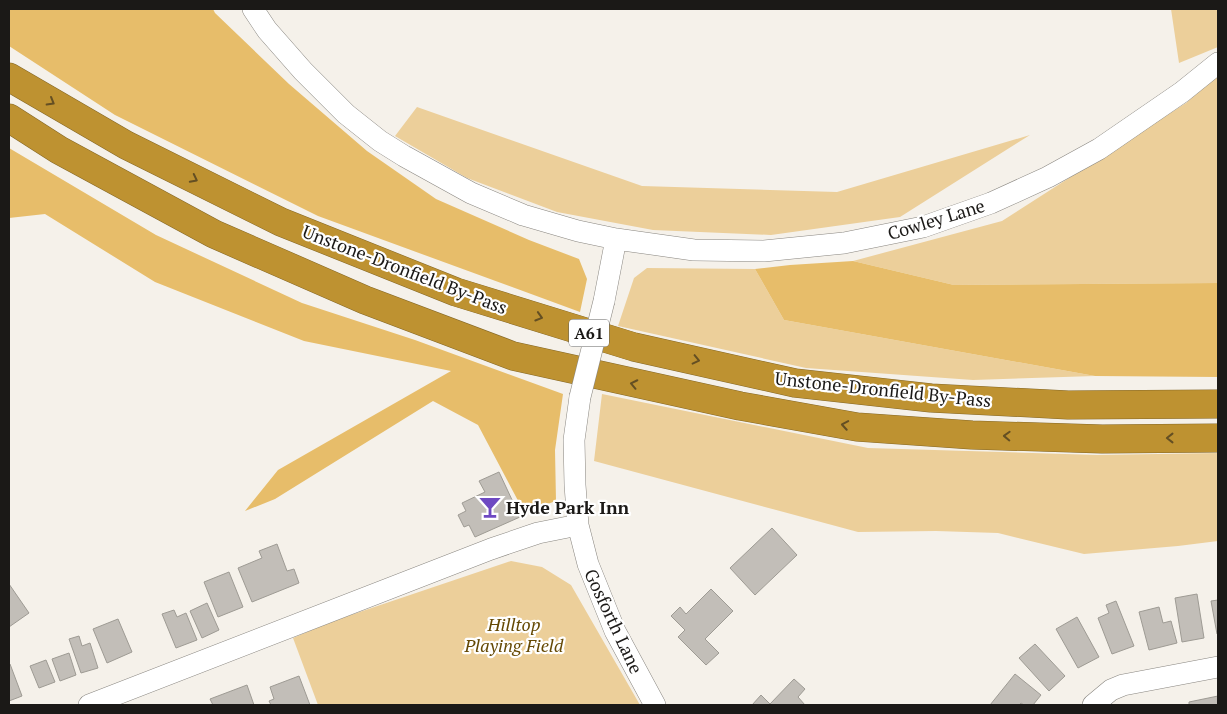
<svg xmlns="http://www.w3.org/2000/svg" width="1227" height="714" font-family="'PT Serif',serif">
<style>
.green{fill:#eccf9a}
.forest{fill:#e7bd6a}
.building{fill:#c2beb8;stroke:#9e9b94}
.lines{fill:none;stroke-linecap:round;stroke-linejoin:round}
.minor-casing{stroke:#898680;stroke-width:22}
.highway-casing{stroke:#856828;stroke-width:29}
.minor{stroke:#fff;stroke-width:21}
.highway{stroke:#be9231;stroke-width:28}
.minor-bridge-casing{stroke:#898680;stroke-width:22;stroke-linecap:butt}
.minor-bridge{stroke:#fff;stroke-width:21}
.oneway{stroke:#644f23}
.labels{text-anchor:middle;dominant-baseline:central;stroke-width:4.5;stroke-linejoin:round;paint-order:stroke}
.shield{fill:#fff;stroke:#5f5e5d;stroke-width:1}
.shield-label{font-size:16px;font-weight:bold;fill:#1b1917}
.street-label{font-size:18px;fill:#1b1917;stroke:#fff}
.poi-label{font-size:18px;font-weight:bold;fill:#1b1917;stroke:#fff;text-anchor:start}
.park-label{font-size:18px;font-style:italic;fill:#654904;stroke:#fff}
</style>
<rect width="100%" height="100%" fill="#f5f1ea"/>
<!-- green -->
<path class="green" d="M1171,9H1218V47L1179,63Z
M1218,75V283L954,285L853,261L1002,221L1186,103Z
M417,107L642,186L837,192L1030,135L900,217L771,235L653,230L557,212L467,178L395,136Z
M647,268L755,269L784,320L1095,376L973,380L806,368L618,326L634,278Z
M602,394L868,448L1097,455L1218,453V541L1178,546L1084,554L998,533L936,531L858,532L594,461Z
M511,561L542,567L571,585L640,705H318L293,638L330,622Z"/>
<!-- forest -->
<path class="forest" d="M9,9H213L215,13L289,84L367,151L436,199L529,240L579,259L587,279L580,312L318,216L115,115L9,46Z
M9,148L156,235L302,303L415,340L563,394L555,450L556,501L524,512L478,425L433,401L275,499L245,511L278,470L451,371L304,341L155,282L45,214L9,218Z
M853,261L954,285L1218,283V377L1095,376L784,320L755,269L790,265Z"/>
<!-- building -->
<path class="building" d="M499,472L520,517L475,537L469,525L464,527L458,515L466,511L462,503L485,492L479,481Z
M772,528L797,555L755,595L730,568Z
M277,544L287,571L294,569L299,583L252,602L238,568L262,558L259,551Z
M229,572L243,607L218,617L204,582Z
M9,584L29,613L9,627Z
M711,589L733,611L705,639L719,653L706,665L678,637L685,630L671,616L680,607L686,614Z
M1197,594L1204,638L1182,642L1175,598Z
M1218,600V633L1217,634L1211,601Z
M1116,601L1134,646L1112,654L1098,618L1109,613L1106,605Z
M207,603L219,630L202,638L190,611Z
M1159,607L1163,623L1171,621L1177,643L1149,650L1139,612Z
M174,610L177,617L186,613L197,640L176,648L162,614Z
M1077,617L1099,657L1078,668L1056,629Z
M118,619L132,652L107,663L93,629Z
M79,636L82,646L90,643L98,668L81,673L69,639Z
M1035,644L1065,676L1049,691L1019,658Z
M69,653L76,675L60,681L52,659Z
M46,660L55,682L39,688L30,666Z
M9,664H10L22,696L9,701Z
M1015,674L1041,695L1033,705H1024L1021,703L1019,705H990Z
M299,676L310,705H271L269,701L274,699L270,687Z
M794,679L805,689L798,697L805,705H752L761,695L770,704Z
M247,685L254,705H213L210,699Z
M1218,696V705H1189V702Z"/>
<g class="lines">
<defs>
<path id="minor" d="M253,9L267,30L303,71L346,114L380,141L404,156L471,193L523,215L578,231L616,239L694,250L764,251L844,243L923,227L991,203L1048,177L1099,149L1182,92L1218,63
M604,301L616,239
M580,397L574,440L575,485L578,525L588,564L615,631L655,705
M89,705L491,549L538,533L578,525
M1093,705L1111,690L1123,685L1218,667"/>
<path id="highway" d="M9,77L126,145L281,222L456,292L634,347L795,383L931,398L1068,405L1218,404
M9,118L59,150L214,234L365,300L513,356L740,406L857,427L972,435L1102,439L1218,438"/>
</defs>
<!-- minor casing -->
<use href="#minor" class="minor-casing"/>
<!-- highway casing -->
<use href="#highway" class="highway-casing"/>
<!-- minor -->
<use href="#minor" class="minor"/>
<!-- highway -->
<use href="#highway" class="highway"/>
<defs>
<path id="minor-bridge" d="M580,397L604,301"/>
</defs>
<!-- minor-bridge casing -->
<use href="#minor-bridge" class="minor-bridge-casing"/>
<!-- minor-bridge -->
<use href="#minor-bridge" class="minor-bridge"/>
</g>
<!-- one-way arrows -->
<defs><path id="oneway-chevron" d="M-2-3.5L2.5 0L-2 3.5" fill="none" stroke-width="1.6" stroke-linecap="round" stroke-linejoin="round" transform="scale(1.25)"/></defs>
<g class="oneway">
<use href="#oneway-chevron" transform="translate(51 102) rotate(30)"/>
<use href="#oneway-chevron" transform="translate(194 179) rotate(27)"/>
<use href="#oneway-chevron" transform="translate(539 317) rotate(17)"/>
<use href="#oneway-chevron" transform="translate(696 360) rotate(13)"/>
<use href="#oneway-chevron" transform="translate(634 384) rotate(-168)"/>
<use href="#oneway-chevron" transform="translate(845 425) rotate(-170)"/>
<use href="#oneway-chevron" transform="translate(1007 436) rotate(-178)"/>
<use href="#oneway-chevron" transform="translate(1170 438) rotate(180)"/>
</g>
<!-- icons -->
<defs>
<symbol id="bar-bare" viewBox="-9 -9 18 18"><path d="M-6-5H6L.8 .8V4.5H3.5V6h-7V4.5H-.8V.8Z" fill="#6e49c2" stroke="#fff" stroke-width="2.5" paint-order="stroke"/></symbol>
</defs>
<g fill-rule="evenodd">
<use href="#bar-bare" x="474" y="491" width="32" height="32"/>
</g>
<g class="labels">
<!-- shield labels -->
<rect class="shield" x="569" y="319.5" width="40" height="27" rx="4"/>
<g class="shield-label">
<text x="589" y="333">A61</text>
</g>
<!-- street labels -->
<g class="street-label">
<text transform="translate(936 219) rotate(-17)">Cowley Lane</text>
<text transform="translate(405 269) rotate(21)">Unstone-Dronfield By-Pass</text>
<text transform="translate(883 389) rotate(6)">Unstone-Dronfield By-Pass</text>
<text transform="translate(614 621) rotate(65)">Gosforth Lane</text>
</g>
<!-- poi labels -->
<g class="poi-label">
<text x="506" y="507">Hyde Park Inn</text>
</g>
<!-- park labels -->
<g class="park-label">
<text x="514" y="624">Hilltop<tspan x="514" dy="21">Playing Field</tspan></text>
</g>
</g>
<!-- border -->
<rect width="1227" height="714" fill="none" stroke="#1b1917" stroke-width="20"/>
</svg>
